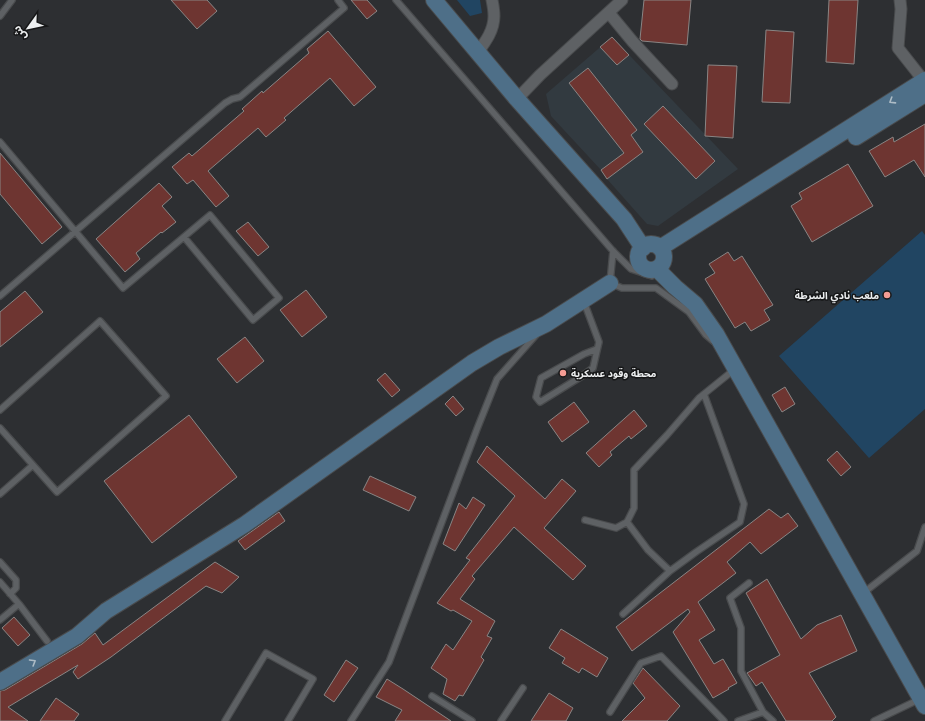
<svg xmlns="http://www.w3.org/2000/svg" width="925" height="721" font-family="Lora,'Noto Sans Arabic',serif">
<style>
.built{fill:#323a40}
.green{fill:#214562}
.building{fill:#6e3531;stroke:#898584}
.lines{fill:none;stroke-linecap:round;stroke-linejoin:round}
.lane-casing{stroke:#494b4d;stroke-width:8}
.street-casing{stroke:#494b4d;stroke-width:13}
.secondary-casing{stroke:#494b4d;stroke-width:18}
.lane{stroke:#5e6164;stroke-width:5.5}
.street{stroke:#5e6164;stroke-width:11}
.secondary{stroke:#4e6f88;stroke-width:16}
.oneway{stroke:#adbcc6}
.poi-dot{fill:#f59c94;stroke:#161718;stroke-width:1.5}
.labels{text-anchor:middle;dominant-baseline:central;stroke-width:3;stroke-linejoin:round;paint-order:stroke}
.poi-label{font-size:10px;font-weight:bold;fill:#edeff0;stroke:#161718;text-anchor:end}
</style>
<rect width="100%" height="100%" fill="#2d2f32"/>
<!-- built -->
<path class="built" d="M612,37L738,169L658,226L647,224L607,179L601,170L551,116L546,94Z"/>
<!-- green -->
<path class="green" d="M457,0H480L482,13L470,16Z
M922,231L925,235V409L869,458L779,356Z"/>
<!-- building -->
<path class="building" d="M171,0H207L217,11L197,29Z
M351,0H367L377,11L367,19Z
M644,0H691L687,45L642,41L640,39Z
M829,0H858L854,64L826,62Z
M766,30L794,32L790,103L762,102Z
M328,31L376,87L354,106L330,78L284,118L286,120L266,137L258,128L208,171L229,196L216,207L193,180L187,184L172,167L189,153L192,156L244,111L242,109L262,91L263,93L309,53L307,49Z
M612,37L629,55L617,65L600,47Z
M708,65L737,66L733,138L705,136Z
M588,68L637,130L631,135L643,152L607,179L601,170L624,153L569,83Z
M663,106L715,161L696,179L644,124Z
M925,124V177L914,160L885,177L869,151L893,137L894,142Z
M0,153L62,227L42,244L0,194Z
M848,164L873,206L812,242L791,206L802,199L799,193Z
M159,183L172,197L162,206L176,222L162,233L161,232L136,253L140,259L125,272L96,239Z
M248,222L269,247L258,256L236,231Z
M728,252L734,261L742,256L773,305L764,310L770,320L751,331L745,322L735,328L705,279L715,273L709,264Z
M306,290L327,317L302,337L280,310Z
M25,291L43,312L0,347V312Z
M245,337L264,361L237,383L217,359Z
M385,373L400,390L392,397L377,380Z
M785,387L795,404L782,412L772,395Z
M453,396L464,409L456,416L445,404Z
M574,402L589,422L562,442L548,422Z
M634,410L647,426L631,439L629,436L610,452L612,455L599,467L586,453Z
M189,415L237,477L152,543L104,481Z
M487,446L545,499L562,479L576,491L544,528L586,566L573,580L514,527L472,576L475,579L460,599L495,621L487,636L492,638L481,657L484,660L463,696L459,695L455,701L443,694L447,679L431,668L446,644L453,650L472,621L453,610L451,611L437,603L470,560L466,558L515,496L477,462Z
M837,451L851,467L841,476L827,460Z
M370,476L416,497L409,511L363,490Z
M473,497L485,505L455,551L443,544L459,503L466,509Z
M769,509L781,518L788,513L798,526L761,554L750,542L727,562L736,573L698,602L715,630L699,640L714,664L723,659L737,683L728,688L729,689L713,698L673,632L690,612L688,609L632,651L616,627Z
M279,512L285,521L245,550L238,541Z
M215,562L239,577L222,593L206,586L111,657L78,679L73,672L78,665L8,707L28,721H0V691L5,690L82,644L95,633L103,645Z
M767,579L801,639L817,625L841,615L857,651L809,673L836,717L832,721H786L762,682L756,686L747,673L780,655L746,593Z
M14,617L30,635L18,646L2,628Z
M561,629L608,658L597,677L582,668L579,673L562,663L565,658L549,648Z
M346,660L358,668L334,702L324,695Z
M643,668L680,706L667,721H622L645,698L633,683Z
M387,679L403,689L451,721H395L402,710L376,697Z
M549,693L573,708L566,721H531Z
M56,698L79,714L74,721H40Z"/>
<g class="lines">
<defs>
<path id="lane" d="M396,0L613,251L631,269L652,276
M0,16L12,0
M0,142L123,288L210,215L279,298L253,320L184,237
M613,251L610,283L622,288H656L689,312L706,335L713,341
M0,296L225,103L232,99L240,97L344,8L338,0
M584,302L599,342L593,368L582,376L540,402L536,397L541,378L584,354L597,349
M704,394L744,504L740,522L696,552L670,571L648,550L627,522L634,508V470L667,435L699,398L735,369
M0,410L100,321L166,396L57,492L0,428
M0,494L33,465
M585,520L616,528L627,522
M0,562L16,580V588L10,594
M0,582L19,604L47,641
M749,583L730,598L741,628V671L763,712L773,721
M862,594L917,551L925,527
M623,614L670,571
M0,620L19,604
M432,696L472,721
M610,712L641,663L661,656L724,721
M225,721L266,653L313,679L288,721
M351,721L389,662L477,429L497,379L536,335
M501,721L523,688
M738,721L763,712
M874,721L920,699"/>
<path id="street" d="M900,0L901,9L898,48L924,81
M609,13L633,42L672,84
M478,52C486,41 494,30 494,16C494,11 493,5 492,0
M517,99L540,75L622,0"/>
<path id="secondary" d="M434,0L517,99L624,219L643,248
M856,137L925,94
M638 257a13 13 0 1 1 26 0a13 13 0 1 1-26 0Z
M660,248L925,80
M657,269L675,287L695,304L716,334L925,706
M0,682L77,636L106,611L244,525L472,363L499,347L546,324L610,283"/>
</defs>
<!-- lane casing -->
<use href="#lane" class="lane-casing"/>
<!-- street casing -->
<use href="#street" class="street-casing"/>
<!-- secondary casing -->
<use href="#secondary" class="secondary-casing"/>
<!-- lane -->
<use href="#lane" class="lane"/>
<!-- street -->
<use href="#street" class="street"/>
<!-- secondary -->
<use href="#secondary" class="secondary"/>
</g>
<!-- one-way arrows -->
<defs><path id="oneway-chevron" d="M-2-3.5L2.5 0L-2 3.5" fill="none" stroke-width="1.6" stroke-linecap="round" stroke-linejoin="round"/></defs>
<g class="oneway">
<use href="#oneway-chevron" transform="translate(892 101) rotate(148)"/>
<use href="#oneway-chevron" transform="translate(33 662) rotate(-31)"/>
</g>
<!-- markers -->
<g class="poi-dot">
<circle cx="887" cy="295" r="4"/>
<circle cx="563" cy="373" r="4"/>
</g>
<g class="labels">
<!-- poi labels -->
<g class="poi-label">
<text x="879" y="295">ملعب نادي الشرطة</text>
<text x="571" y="373" text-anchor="start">محطة وقود عسكرية</text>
</g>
</g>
<!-- north arrow -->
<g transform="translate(28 28) rotate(237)" stroke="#161718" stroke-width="3" paint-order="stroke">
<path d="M0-3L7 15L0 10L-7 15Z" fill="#edeff0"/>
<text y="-6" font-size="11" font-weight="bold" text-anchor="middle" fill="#edeff0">ش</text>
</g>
</svg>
